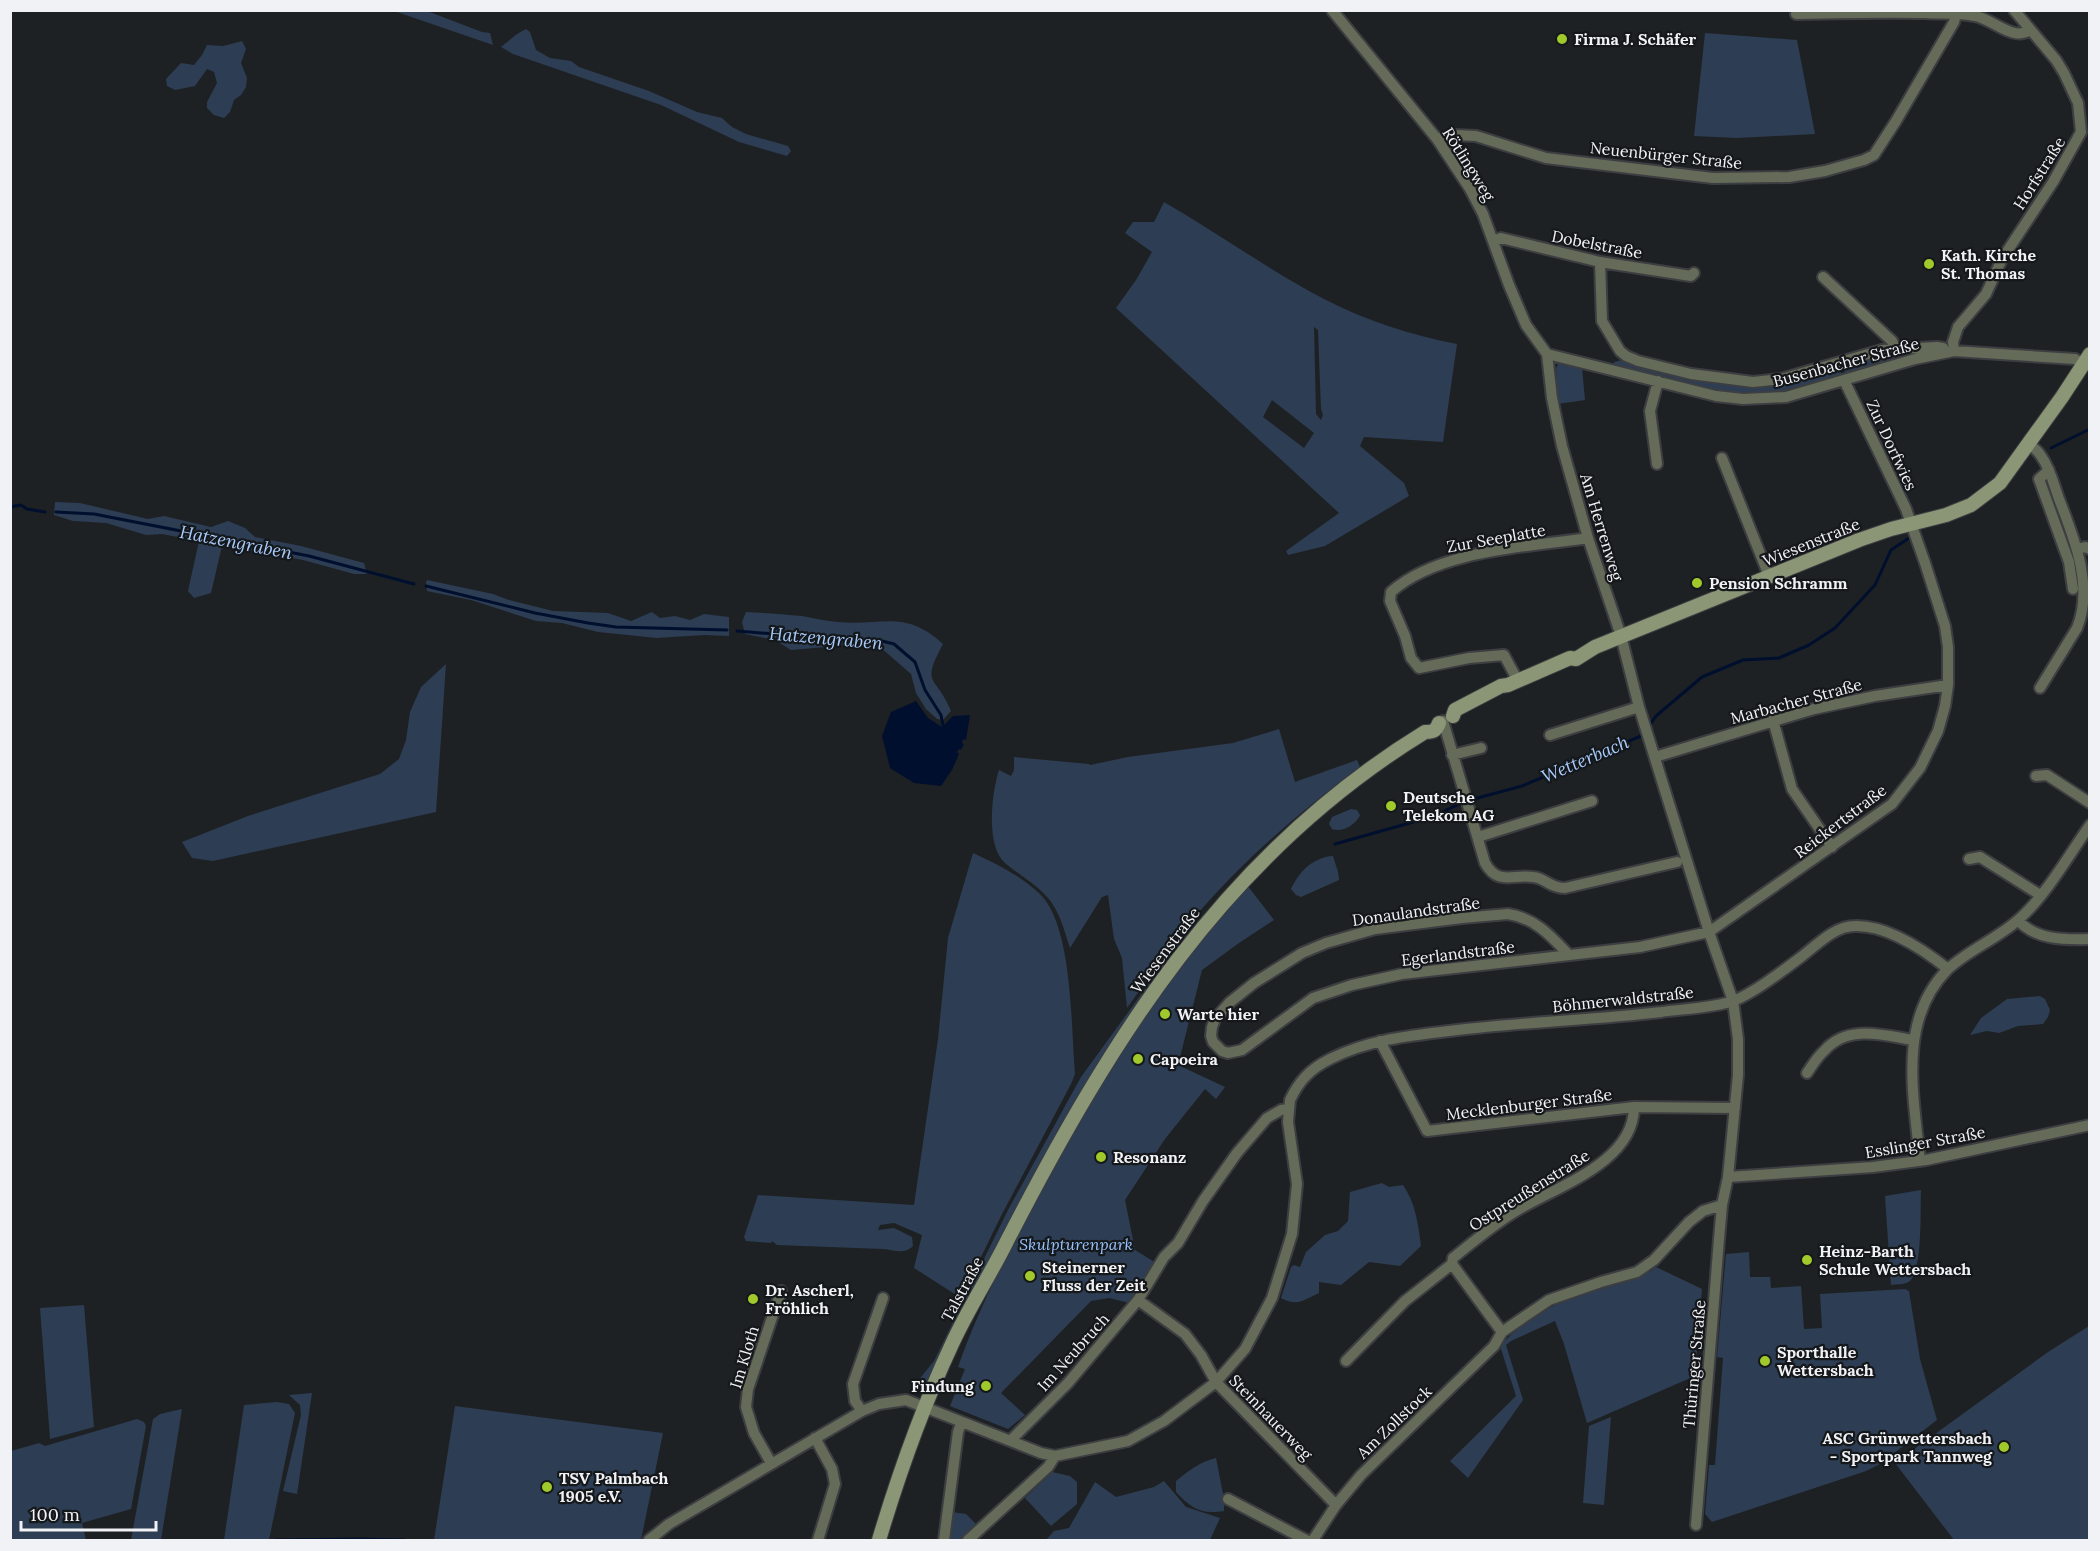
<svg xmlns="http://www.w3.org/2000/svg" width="2100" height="1551" font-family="Lora,serif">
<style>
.green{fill:#2d3d53;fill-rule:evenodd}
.water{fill:#000f2d}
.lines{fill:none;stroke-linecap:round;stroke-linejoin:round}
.stream{stroke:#000f2d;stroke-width:3}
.minor-casing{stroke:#3c3e41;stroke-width:14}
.secondary-casing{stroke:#3c3e41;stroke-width:16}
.minor{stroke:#646b58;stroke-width:10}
.secondary{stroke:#8b9677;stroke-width:14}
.poi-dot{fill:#a0c92b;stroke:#15181b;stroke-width:2}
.labels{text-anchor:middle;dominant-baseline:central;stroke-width:4.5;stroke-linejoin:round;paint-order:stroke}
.poi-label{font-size:16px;font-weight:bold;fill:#f1f2f5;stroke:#15181b;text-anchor:start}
.street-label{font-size:16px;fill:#f1f2f5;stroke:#15181b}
.park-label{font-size:16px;font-style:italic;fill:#96c1fd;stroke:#15181b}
.water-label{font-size:18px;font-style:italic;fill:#a8cbfc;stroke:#15181b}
</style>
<rect width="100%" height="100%" fill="#1e2124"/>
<!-- green -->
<path class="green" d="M394,11H427L482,32L490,33L493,45Z
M526,29L530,32L536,50L550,58L571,61L579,67L649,91L697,112L722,118L732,127L746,134L788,146L791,151L787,156L739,142L661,105L513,54L501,47L517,34Z
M1705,33L1797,40L1815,134L1738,138L1694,136Z
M242,41L246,49L241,63L247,78L246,87L241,95L234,100L230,112L224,118L214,115L207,108V102L217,83L214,72L207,69L195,86L175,90L167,86L166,79L181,63L194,65L202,55L207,45L223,46Z
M1164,202C1218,233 1270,271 1326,300C1367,321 1411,335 1457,344L1443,442L1364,437L1360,446L1404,483L1409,496L1325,546L1288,555L1286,551L1339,513L1116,308L1136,280L1152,252L1125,233L1133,222H1154ZM1314,327L1318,330L1321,409L1323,415L1321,420L1316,414ZM1272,400L1314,433L1304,448L1263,417Z
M1930,351L1889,360L1845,374L1843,365L1883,353Z
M1626,359L1731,383L1839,365L1842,375C1823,380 1804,387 1785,391C1731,401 1665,378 1613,366L1614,362Z
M1562,363L1582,367L1585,400L1558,404L1556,368L1558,364Z
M55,502L80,503L148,519L164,516L211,527L228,521L245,528L255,537L301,546L364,563L367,574H354L303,560L222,546L211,593L194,598L188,591L199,541L162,534L146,535L106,523L73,521L54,515Z
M427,580L493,594L509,600L553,611L608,613L631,621L652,612L660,618L675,616L690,620L704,614L729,617V636L704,635L657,638L598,632L562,623L536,621L471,600L427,591L426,583Z
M746,612C765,613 783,614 802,616C814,618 826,621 838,622C883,626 905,609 943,644C920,687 936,674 951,711L943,720L937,719L926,709L916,693L911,674L880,647L861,644L791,650L775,640L745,634L742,622Z
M446,664L436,812L213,861L192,858L182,842L248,816L380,774L399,759L406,740L410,712L421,687Z
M1279,729L1295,782L1357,760L1360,767C1300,811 1241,862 1193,919C1170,948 1148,978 1127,1008L1122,958L1114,939L1108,895L1102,897L1070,948C1064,930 1060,912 1048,898C1035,883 1019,875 1005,863C985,845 992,792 999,770L1011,776L1014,770V757L1089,764L1090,765L1128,757L1233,743Z
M1351,809L1357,810L1360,815C1356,825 1342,833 1332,829L1329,824L1332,817Z
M973,853C997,864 1021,876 1040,894C1073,926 1071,1029 1075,1074L1071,1084L1001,1216L961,1298L914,1268L922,1235L894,1223L880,1225L878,1230L894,1228L912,1237L913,1246C904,1255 894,1250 883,1249L777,1245L772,1241L771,1243L746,1241L744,1237L758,1195L914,1205L938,1039L948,938Z
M1333,856L1338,872L1339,880L1301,897L1296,895L1291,889C1299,872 1313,857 1333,856Z
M1247,885L1274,920L1239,943L1202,970L1178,1065L1225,1087L1216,1099L1205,1089L1165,1139L1125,1200L1135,1250L1156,1263L1130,1303L1109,1298L1091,1301L1001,1393L1025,1415L1008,1429L950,1406L965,1369L958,1367C979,1307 1009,1250 1038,1194C1078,1118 1121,1045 1171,976C1194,944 1222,915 1247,885Z
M1224,892L1226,895L1174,957L924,1391L916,1394L913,1387L934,1361L1008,1210L1081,1077L1175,948Z
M2040,996L2045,999L2050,1010L2048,1017L2043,1024L2018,1026L1999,1033L1987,1031L1970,1035L1981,1018L2007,999Z
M1382,1183L1389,1187L1403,1185C1416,1204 1418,1224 1421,1246L1400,1266L1369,1262L1341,1285L1319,1282V1293C1303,1300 1298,1307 1281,1298L1291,1267L1294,1265L1300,1267L1306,1252L1325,1235L1338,1231L1348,1221L1350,1192Z
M1921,1190C1920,1211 1923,1267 1910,1281C1905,1285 1897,1284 1891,1285L1885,1196Z
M1749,1252L1750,1277H1770L1771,1288L1801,1286L1804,1329L1822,1328L1820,1294L1905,1289L1909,1291L1920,1359L1937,1420L1880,1464L1866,1471L1712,1522L1705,1514L1709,1465H1715L1723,1358L1717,1357L1726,1254Z
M1656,1267L1702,1289L1695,1376L1587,1423L1564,1344L1555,1321L1511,1341L1506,1345L1523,1400L1468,1478L1450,1461L1516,1396L1500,1346C1540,1301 1596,1289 1651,1271Z
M84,1305L94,1427L50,1439L40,1308Z
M2089,1326V1540H1954L1895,1463L2048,1352Z
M312,1393L297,1494L283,1491L301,1415L300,1405L289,1395Z
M277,1402L289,1404L295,1413L269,1540H224L244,1405Z
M455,1406L663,1433L641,1540H434Z
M182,1409L161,1540H131L153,1419L160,1414Z
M1611,1417L1604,1505L1583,1503L1589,1426Z
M137,1419L144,1422L146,1426L131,1509L82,1523L86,1540H11V1451L39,1443L45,1446Z
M1216,1458L1224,1499V1511C1201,1515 1191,1508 1176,1492V1481C1190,1470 1199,1462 1216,1458Z
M1052,1472L1070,1476L1077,1482V1504L1051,1526L1025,1498Z
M1164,1481L1186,1507L1220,1518L1210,1540H1046L1054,1531L1069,1528L1095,1482L1116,1497L1154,1487Z
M951,1512L966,1514L977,1525L960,1540H948Z"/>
<!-- water -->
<path class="water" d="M916,701L928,718L942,727L953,716L970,715L966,740L963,739L962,743L964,744L961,750L959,749L957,752L959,754L952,770L941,786L914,783L890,768L882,736L891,712Z"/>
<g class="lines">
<!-- stream -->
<path class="stream" d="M2051,448L2090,429
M10,507L21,505L27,509L45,512
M56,512L94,514L309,556L414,584
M426,586L535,613L588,623L616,627L727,630
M737,631L861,641L874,639L894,644L915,662L925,690L941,715L944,731
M1649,726L1656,716L1702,677L1743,660L1779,658L1809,645L1835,628L1875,585L1891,550L1909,538
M1470,800L1522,786L1641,736L1645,731
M1335,844L1431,817L1464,802
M275,1540L360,1539L405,1540"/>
<defs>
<path id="minor" d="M1332,10L1437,139L1470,189L1483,214L1509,285L1526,325L1547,354L1552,398L1562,446L1588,538L1621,636L1639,707L1709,932L1733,1001L1738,1039V1075L1728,1177L1722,1205L1719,1239L1696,1525
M1796,14C1839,13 1882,12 1925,13C1941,14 1959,13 1975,16C1993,19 2013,42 2030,30
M1437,139L1456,135L1476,136L1546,158L1713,178L1789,177L1825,171L1864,160L1874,155L1896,121L1954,22L1956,14
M1493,241L1501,238L1600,262L1691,276L1694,273
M1600,262L1602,321L1620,351L1626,356L1638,361L1691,374L1753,382L1781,379L1882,350L1937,347L1943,348L1944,353
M1823,277L1892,341L1896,349
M1954,351L1953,342L1958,327L1986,294L2002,259L2053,182L2081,132L2078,103L2064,73L2056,60L2014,10
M1547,354L1716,396L1743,399L1786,397L1915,359L1954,351L2075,359L2083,364
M2028,444C2033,447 2038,451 2041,456C2050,468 2054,485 2059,499C2074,538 2094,586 2077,628L2040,688
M1722,458L1769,576
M1657,464L1650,411L1658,381
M2049,470L2039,479L2069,562L2073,589
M2078,549L2085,547L2090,549
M1518,681L1504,655L1469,658L1419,668L1411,658L1405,636L1390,601L1391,592C1438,550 1528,547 1588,538
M1773,720L1792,789L1832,847
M1443,721L1485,863C1498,886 1512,874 1533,877C1546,878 1549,888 1565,888L1677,862
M1550,735L1639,707
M1452,755L1481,748
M1655,757L1814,709L1875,696L1948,685
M2036,776L2047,775L2090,803
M1478,837L1592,801
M1969,859L1980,857L2040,895
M2018,920C2035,940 2065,940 2090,939
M1569,955C1551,936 1535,918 1508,914L1462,918L1375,929L1326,943L1302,953L1254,983L1229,1003L1215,1019L1212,1027L1211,1036L1213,1042L1222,1051L1228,1053L1242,1050L1313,998L1352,985L1402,974L1640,947L1709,932L1892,804L1920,768L1938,731L1945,706L1948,685V647L1945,626L1925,563L1906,509L1844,380
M1380,1041L1427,1131L1634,1107L1735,1108
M1807,1073C1812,1066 1817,1057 1824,1051C1847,1024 1883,1035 1913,1040
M1290,1100C1299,1081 1310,1069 1330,1059C1370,1039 1414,1035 1457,1030C1525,1022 1593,1020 1661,1012C1682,1009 1713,1008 1733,1001C1753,994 1784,970 1801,957C1817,945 1834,926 1855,926C1888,925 1924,950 1948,969
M1920,1161C1914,1097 1897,1021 1947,970C1968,950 1997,939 2018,920C2045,897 2069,855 2090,825
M1728,1177L1873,1167L1926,1160L2090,1125
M1452,1264L1502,1332
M1138,1300L1185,1334L1201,1355L1216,1382L1336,1505
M1346,1361L1405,1301L1452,1264L1453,1258C1474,1241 1493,1225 1516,1211C1555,1187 1634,1163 1634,1107
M862,1411L855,1401L853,1384L883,1298
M815,1438L832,1469L835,1484L818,1540
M1010,1441L1068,1383L1138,1300L1164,1257L1178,1243L1203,1201L1237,1153L1267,1118L1281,1110L1288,1109
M771,1463L754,1433L746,1407L748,1389L781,1291
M1228,1499L1306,1540
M649,1540L669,1524L862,1411L879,1404L906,1400L1041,1453L1055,1456L1128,1441L1164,1421L1216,1382L1245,1349L1272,1298L1292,1234L1297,1184L1288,1122L1290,1100
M944,1540L958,1432L961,1423
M968,1540L1048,1467L1055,1456
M1313,1540L1336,1505L1361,1475L1494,1346L1502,1332L1549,1300L1601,1282L1637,1272L1654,1260L1689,1222L1703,1211L1722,1205"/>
<path id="secondary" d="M1453,716L1455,710L1501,686L1508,685L1570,658L1576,659L1595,647L1859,540L1891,529L1946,515L1971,505L2000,483L2062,397L2090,354
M879,1540C899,1473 922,1408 952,1344C968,1309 989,1277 1006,1243C1111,1039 1224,855 1425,732C1433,732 1436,731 1439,723"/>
</defs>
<!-- minor casing -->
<use href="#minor" class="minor-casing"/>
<!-- secondary casing -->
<use href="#secondary" class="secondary-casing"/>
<!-- minor -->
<use href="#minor" class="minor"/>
<!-- secondary -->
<use href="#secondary" class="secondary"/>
</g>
<!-- markers -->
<g class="poi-dot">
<circle cx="1562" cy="39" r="6"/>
<circle cx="1929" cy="264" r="6"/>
<circle cx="1697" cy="583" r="6"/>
<circle cx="1391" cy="806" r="6"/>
<circle cx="1165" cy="1014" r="6"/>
<circle cx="1138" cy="1059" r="6"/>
<circle cx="1101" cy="1157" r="6"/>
<circle cx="1807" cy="1260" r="6"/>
<circle cx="1030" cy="1276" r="6"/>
<circle cx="753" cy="1299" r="6"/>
<circle cx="1765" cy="1361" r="6"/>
<circle cx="986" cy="1386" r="6"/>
<circle cx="2004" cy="1447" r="6"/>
<circle cx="547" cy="1487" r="6"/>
</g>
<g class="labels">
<!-- poi labels -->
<g class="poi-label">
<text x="1574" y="39">Firma J. Schäfer</text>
<text x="1941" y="255">Kath. Kirche<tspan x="1941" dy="18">St. Thomas</tspan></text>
<text x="1709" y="583">Pension Schramm</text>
<text x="1403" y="797">Deutsche<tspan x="1403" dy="18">Telekom AG</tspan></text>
<text x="1177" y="1014">Warte hier</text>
<text x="1150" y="1059">Capoeira</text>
<text x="1113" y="1157">Resonanz</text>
<text x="1819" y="1251">Heinz-Barth<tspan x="1819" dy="18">Schule Wettersbach</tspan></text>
<text x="1042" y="1267">Steinerner<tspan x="1042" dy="18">Fluss der Zeit</tspan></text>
<text x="765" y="1290">Dr. Ascherl,<tspan x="765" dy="18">Fröhlich</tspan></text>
<text x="1777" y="1352">Sporthalle<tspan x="1777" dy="18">Wettersbach</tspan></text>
<text x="974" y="1386" text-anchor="end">Findung</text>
<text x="1992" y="1438" text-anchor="end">ASC Grünwettersbach<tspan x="1992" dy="18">- Sportpark Tannweg</tspan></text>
<text x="559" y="1478">TSV Palmbach<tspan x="559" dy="18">1905 e.V.</tspan></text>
</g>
<!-- street labels -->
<g class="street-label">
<text transform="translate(1666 155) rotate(6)">Neuenbürger Straße</text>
<text transform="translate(1469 164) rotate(58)">Rötlingweg</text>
<text transform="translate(2039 173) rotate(-58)">Horfstraße</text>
<text transform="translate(1597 244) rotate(11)">Dobelstraße</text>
<text transform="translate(1846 362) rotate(-15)">Busenbacher Straße</text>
<text transform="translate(1892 445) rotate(65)">Zur Dorfwies</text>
<text transform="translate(1602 527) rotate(73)">Am Herrenweg</text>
<text transform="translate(1496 538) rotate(-10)">Zur Seeplatte</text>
<text transform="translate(1811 542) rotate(-22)">Wiesenstraße</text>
<text transform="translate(1796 701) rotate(-15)">Marbacher Straße</text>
<text transform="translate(1840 821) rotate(-37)">Reickertstraße</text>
<text transform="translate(1416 911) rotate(-8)">Donaulandstraße</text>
<text transform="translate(1165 950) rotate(-53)">Wiesenstraße</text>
<text transform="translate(1458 953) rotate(-7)">Egerlandstraße</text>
<text transform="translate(1623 999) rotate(-6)">Böhmerwaldstraße</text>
<text transform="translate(1529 1104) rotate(-7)">Mecklenburger Straße</text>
<text transform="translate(1925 1142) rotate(-10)">Esslinger Straße</text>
<text transform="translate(1529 1190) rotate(-32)">Ostpreußenstraße</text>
<text transform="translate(962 1289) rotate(-62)">Talstraße</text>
<text transform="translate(1073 1352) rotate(-48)">Im Neubruch</text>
<text transform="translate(744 1357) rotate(-73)">Im Kloth</text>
<text transform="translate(1694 1364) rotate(-85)">Thüringer Straße</text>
<text transform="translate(1271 1417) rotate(46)">Steinhauerweg</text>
<text transform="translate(1394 1422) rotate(-44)">Am Zollstock</text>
</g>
<!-- park labels -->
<g class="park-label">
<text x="1076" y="1244">Skulpturenpark</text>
</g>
<!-- water labels -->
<g class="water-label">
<text transform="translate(236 542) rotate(11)">Hatzengraben</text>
<text transform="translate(826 638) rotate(5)">Hatzengraben</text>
<text transform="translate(1585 759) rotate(-23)">Wetterbach</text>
</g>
</g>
<!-- border -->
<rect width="2100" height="1551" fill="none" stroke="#f1f2f5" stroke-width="24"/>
<!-- scale -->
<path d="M21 1521v9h135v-9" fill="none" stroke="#f1f2f5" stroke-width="3"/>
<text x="30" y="1521" font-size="18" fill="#f1f2f5" stroke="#15181b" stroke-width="4.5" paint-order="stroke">100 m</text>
</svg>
